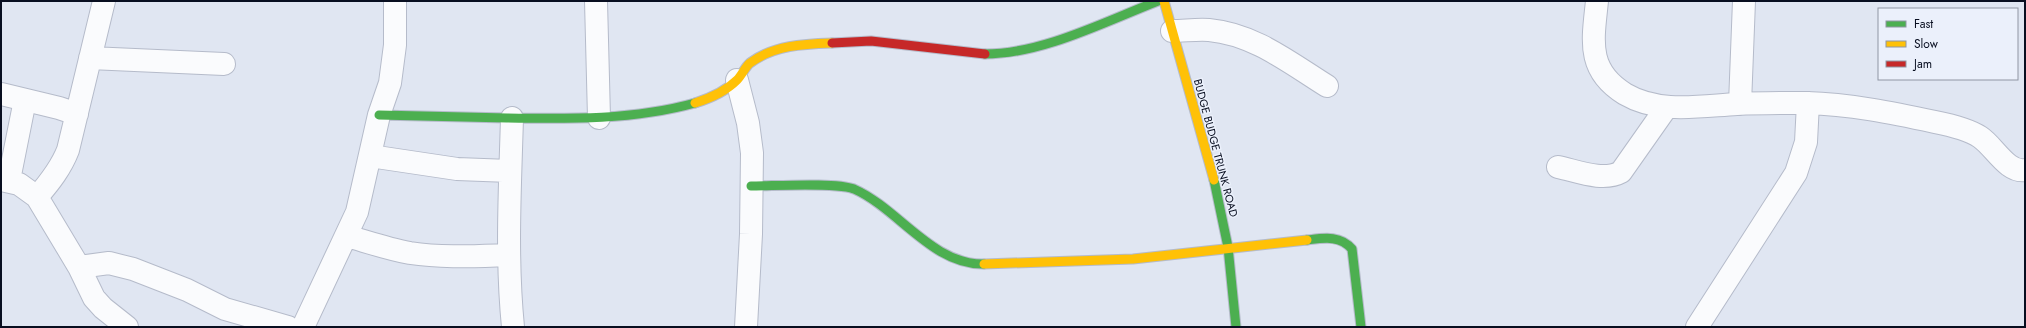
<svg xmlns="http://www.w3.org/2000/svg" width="2026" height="328" font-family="Jost,sans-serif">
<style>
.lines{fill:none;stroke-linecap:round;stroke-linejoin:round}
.street-casing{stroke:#b5bbca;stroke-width:24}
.fast-casing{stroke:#b5bbca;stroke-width:11}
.slow-casing{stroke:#b5bbca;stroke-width:11}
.jam-casing{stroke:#b5bbca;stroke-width:11}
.street{stroke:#fafbfd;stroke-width:22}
.fast{stroke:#4caf50;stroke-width:9}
.slow{stroke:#ffc107;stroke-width:9}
.jam{stroke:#c62828;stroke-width:9}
.labels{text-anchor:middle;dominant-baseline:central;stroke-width:3;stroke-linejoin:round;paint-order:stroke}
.street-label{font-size:11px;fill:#080e20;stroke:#ebf0fb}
</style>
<rect width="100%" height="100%" fill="#e0e6f2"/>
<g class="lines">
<defs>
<path id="street" d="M596,1L599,118
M1597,1C1593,40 1586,70 1625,94C1659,114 1700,106 1737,104C1760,103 1784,103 1807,103C1849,104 1893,113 1935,122C1950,125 1968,129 1980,137C1994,146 2007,173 2025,170
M1172,31C1184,31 1197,29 1209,30C1254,34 1290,63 1327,86
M90,58L224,64
M737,80L748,123L752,153L751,234L746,327
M1,94L59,108L77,114
M1740,104L1744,1
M512,118C510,188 506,257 513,327
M370,156L457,169L510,171
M1558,167C1577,171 1603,182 1621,172L1666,108
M1,180L19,184L37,197L79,267L94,298L103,308L127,327
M9,180L25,100
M37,197C50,182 61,168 68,150L104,1
M347,236C368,242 388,249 410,253C442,258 476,256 508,255
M79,267L109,263L133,269L187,290L225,309L288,327
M303,327L357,212L379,115L390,83L395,45V1
M1697,327L1796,173L1806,142L1808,103"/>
<path id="fast" d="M985,54C1042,54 1104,22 1158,1
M379,115C422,116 464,117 507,118C570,119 634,120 695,103
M1214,180L1228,247L1236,327
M751,186C774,186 836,182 854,189C899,209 932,265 984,264
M1307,240C1324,238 1340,235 1352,249L1361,327"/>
<path id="slow" d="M1164,1L1214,180
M695,103C711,98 725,92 737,80C742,75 745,67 750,63C774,45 804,44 832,43
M984,264L1133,259L1307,240"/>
<path id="jam" d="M832,43L871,41L985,54"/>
</defs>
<!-- street casing -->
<use href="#street" class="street-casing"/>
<!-- fast casing -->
<use href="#fast" class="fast-casing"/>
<!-- slow casing -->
<use href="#slow" class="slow-casing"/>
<!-- jam casing -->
<use href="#jam" class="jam-casing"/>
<!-- street -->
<use href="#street" class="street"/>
<!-- fast -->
<use href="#fast" class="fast"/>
<!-- slow -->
<use href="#slow" class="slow"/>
<!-- jam -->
<use href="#jam" class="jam"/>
</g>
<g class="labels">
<!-- street labels -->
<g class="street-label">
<text transform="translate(1216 148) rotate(75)">BUDGE BUDGE TRUNK ROAD</text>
</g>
</g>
<!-- border -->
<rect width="2026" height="328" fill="none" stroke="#080e20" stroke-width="4"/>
<!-- legend -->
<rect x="1878" y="8" width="140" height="72" fill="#ebf0fb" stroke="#9096a3"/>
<rect x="1886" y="21" width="20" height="6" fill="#4caf50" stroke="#9096a3"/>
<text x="1914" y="28" font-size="12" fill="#080e20">Fast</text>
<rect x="1886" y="41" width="20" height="6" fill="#ffc107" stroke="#9096a3"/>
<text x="1914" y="48" font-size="12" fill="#080e20">Slow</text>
<rect x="1886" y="61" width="20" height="6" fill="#c62828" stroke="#9096a3"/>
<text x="1914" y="68" font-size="12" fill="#080e20">Jam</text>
</svg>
